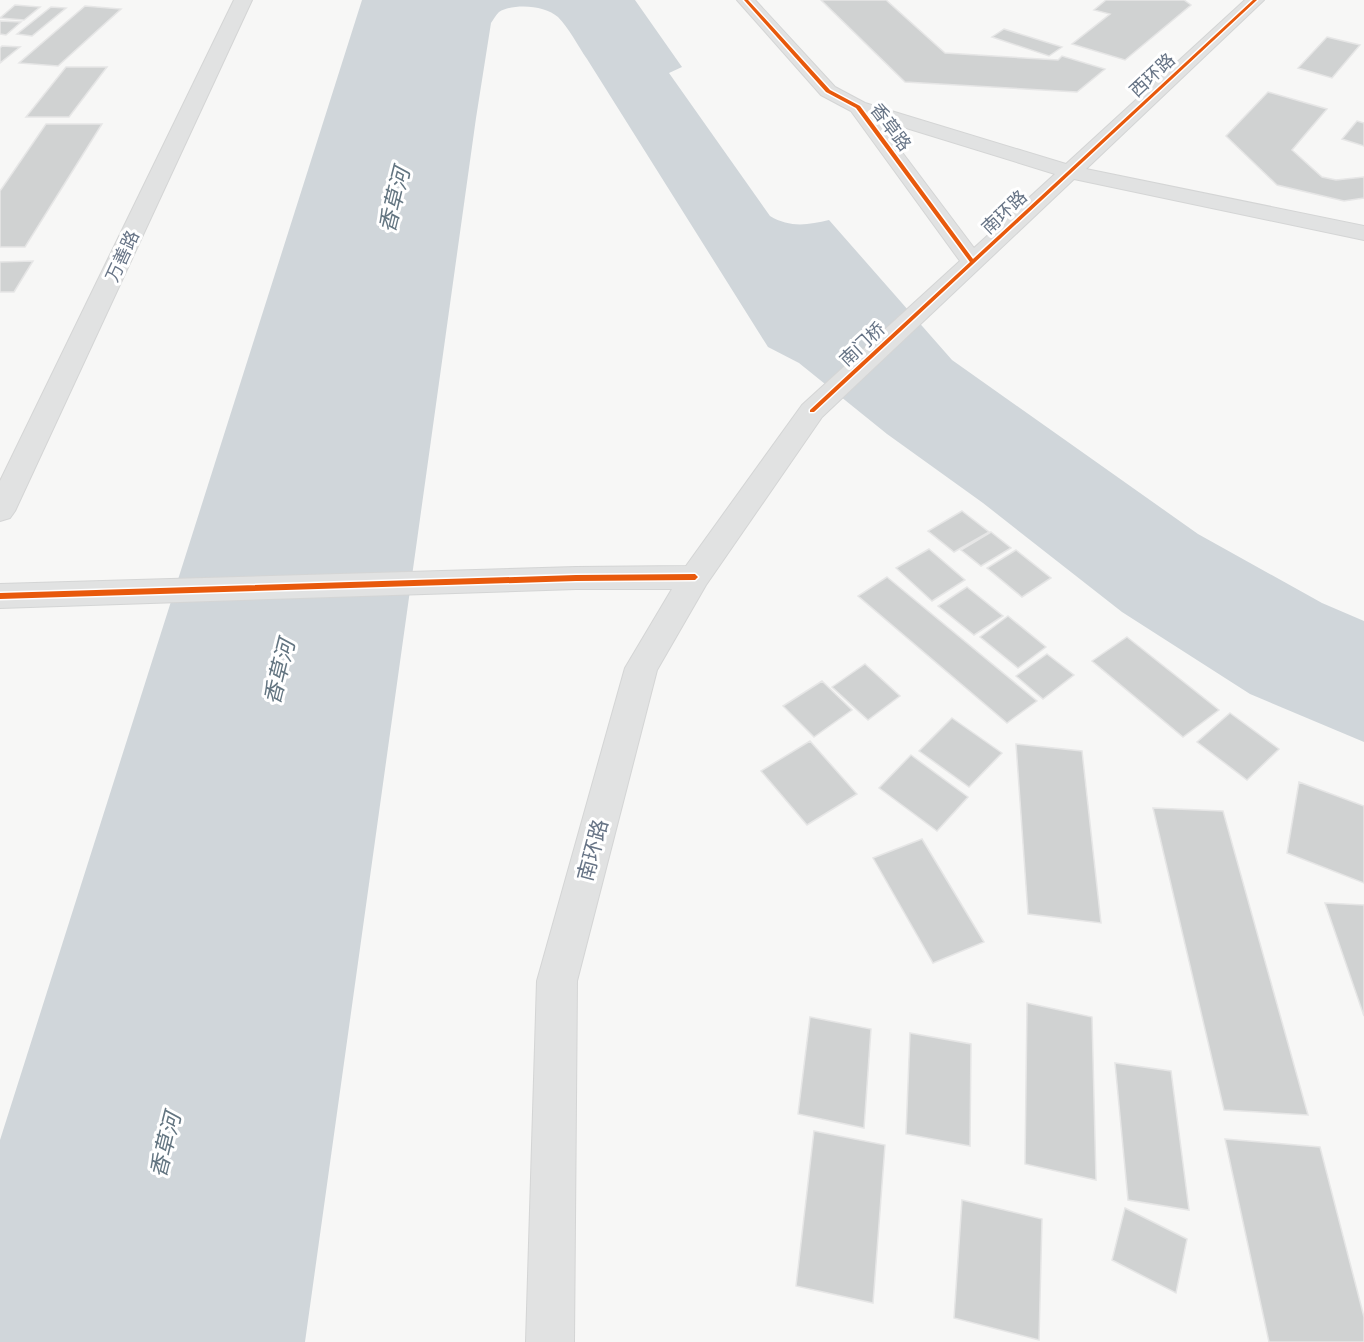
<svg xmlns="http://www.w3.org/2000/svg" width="1364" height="1342" font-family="'Asap Condensed','Noto Sans SC',sans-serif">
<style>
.water{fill:#d0d6da}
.building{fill:#d0d2d2;stroke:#e6e6e6;stroke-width:1.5}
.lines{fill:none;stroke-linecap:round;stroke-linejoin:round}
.secondary-casing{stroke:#d4d5d5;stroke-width:2}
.secondary{fill:#e1e2e2;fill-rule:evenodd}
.cycleway-casing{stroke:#fff;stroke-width:3}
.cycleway{fill:#e8590c;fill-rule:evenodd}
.labels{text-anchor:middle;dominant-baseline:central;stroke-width:6;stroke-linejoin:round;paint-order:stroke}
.far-street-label{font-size:18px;fill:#677486;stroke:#fff}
.street-label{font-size:21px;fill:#677486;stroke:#fff}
.water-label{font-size:22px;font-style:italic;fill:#637581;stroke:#fff}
</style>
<rect width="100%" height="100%" fill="#f7f7f6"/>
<!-- water -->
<path class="water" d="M362,0H635L682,67L669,73L770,216C790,228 808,225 829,220L952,360L1198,534L1322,603L1364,621V742L1250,694L1122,612L983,503L887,434L799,363L768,347L587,59C578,46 569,28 558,17C545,5 514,3 499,12C496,15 493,20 491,23L476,118L305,1342H0V1140Z"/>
<!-- building -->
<path class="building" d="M821,0H886L945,53L1058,60L1062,56L1105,69L1077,92L905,82Z
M1106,0H1184L1191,5L1125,60L1072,44L1110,14L1094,10Z
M15,5L40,7L24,20L0,18Z
M85,6L121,9L58,66L19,63Z
M51,7L66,8L32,36L17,34Z
M0,21L21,22L6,35L0,34Z
M1004,29L1062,47L1049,56L992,37Z
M1327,37L1360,45L1332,78L1298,68Z
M2,46L20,47L0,63V48Z
M66,67H107L69,117H26Z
M1268,92L1327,109L1292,150L1322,177L1336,180L1364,177V198L1344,201L1277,185L1226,136Z
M1357,121L1364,123V146L1342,139Z
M46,124H102L25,247H0V191Z
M33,261L14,292H0V262Z
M962,511L989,532L954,552L928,531Z
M991,532L1011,548L981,566L961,550Z
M929,549L965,580L932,601L896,568Z
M1016,550L1051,578L1022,597L987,568Z
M887,577L1037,701L1007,723L858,596Z
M967,587L1003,616L974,635L938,606Z
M1008,616L1046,647L1018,668L980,637Z
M1127,637L1219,710L1183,737L1092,661Z
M1047,654L1074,675L1043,699L1016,676Z
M865,664L900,696L868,720L832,687Z
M822,681L852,710L814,737L783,706Z
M1230,713L1279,749L1247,780L1197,742Z
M952,718L1002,753L969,787L919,751Z
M810,741L857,794L807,825L761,771Z
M1016,744L1082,751L1101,923L1028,914Z
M911,755L968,797L937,831L879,788Z
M1299,782L1364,806V883L1287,853Z
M1153,808L1223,811L1308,1115L1224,1110Z
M922,839L984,942L933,963L873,858Z
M1325,903L1364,905V1016Z
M1027,1003L1092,1017L1096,1180L1025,1164Z
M810,1017L871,1029L864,1128L798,1114Z
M910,1033L971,1044L970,1146L906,1134Z
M1115,1063L1171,1071L1189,1210L1128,1200Z
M814,1131L885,1145L873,1303L796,1286Z
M1225,1139L1320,1147L1364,1317V1342H1269Z
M962,1200L1042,1219L1039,1340L954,1318Z
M1125,1208L1187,1239L1176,1293L1112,1260Z"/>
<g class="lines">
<defs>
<path id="secondary" d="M234,0H252L15,511L10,518L0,521V481Z
M737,0H755L835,87L865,103L1066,164L1245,0H1264L1086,169L1364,226V240L1074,179L822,417L706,585L657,670L577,981L574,1342H526L537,981L625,668L672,589H576L0,608V584L576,567L686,566L802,405L960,261L851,111L821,95ZM877,119L1055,174L974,248Z"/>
</defs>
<!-- secondary casing -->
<use href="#secondary" class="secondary-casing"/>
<!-- secondary -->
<use href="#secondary" class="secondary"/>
<defs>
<path id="cycleway" d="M744,0H748L830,90L860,106L973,259L1253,0H1257L814,412H810V410L970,262L856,108L826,92Z
M695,574L698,577L695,580L576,581L0,599V593L576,575Z"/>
</defs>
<!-- cycleway casing -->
<use href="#cycleway" class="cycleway-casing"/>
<!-- cycleway -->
<use href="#cycleway" class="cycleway"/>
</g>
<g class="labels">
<!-- far-street labels -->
<g class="far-street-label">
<text transform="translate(1152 75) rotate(-43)">西环路</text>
<text transform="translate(891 127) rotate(53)">香草路</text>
<text transform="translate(1004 212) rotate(-43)">南环路</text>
<text transform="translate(122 256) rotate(-65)">万善路</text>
<text transform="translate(862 344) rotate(-43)">南门桥</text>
</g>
<!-- street labels -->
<g class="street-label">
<text transform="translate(592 850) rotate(-75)">南环路</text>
</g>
<!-- water labels -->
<g class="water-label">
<text transform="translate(394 200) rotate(-76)">香草河</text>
<text transform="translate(279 672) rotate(-76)">香草河</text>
<text transform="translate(165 1145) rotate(-76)">香草河</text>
</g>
</g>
</svg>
